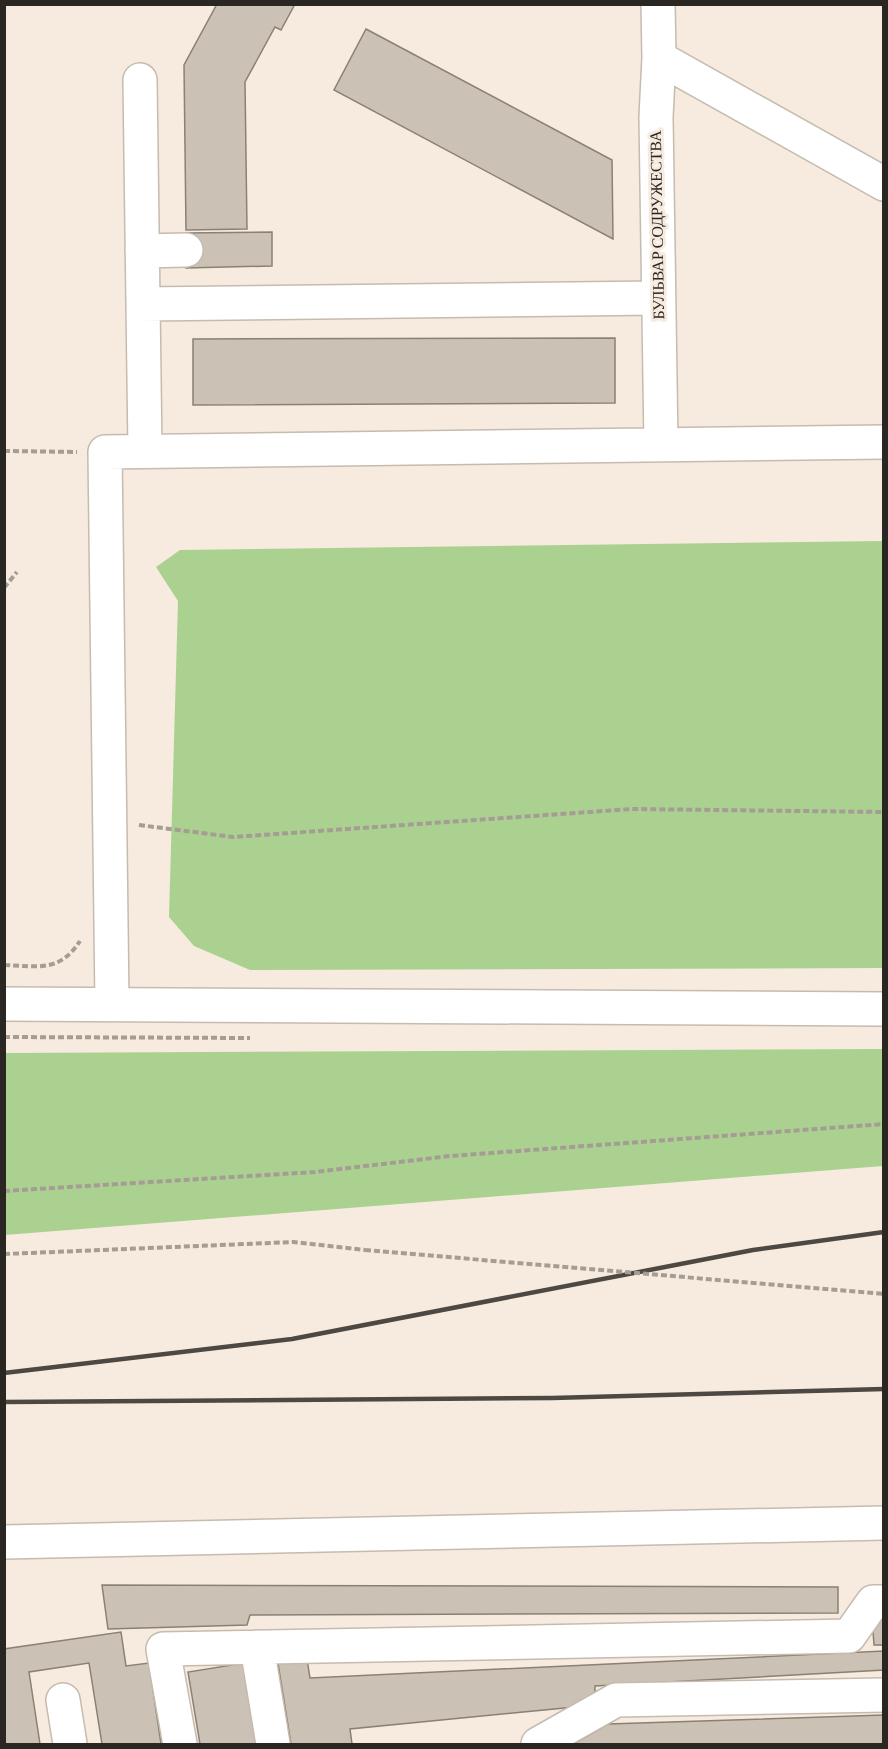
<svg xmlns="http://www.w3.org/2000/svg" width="888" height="1749" font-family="'Crimson Pro',serif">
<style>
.green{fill:#abd191}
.building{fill:#ccc1b5;stroke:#8a8074;stroke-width:1.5}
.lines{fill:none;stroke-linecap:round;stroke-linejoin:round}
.minor-casing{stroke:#c6bbaf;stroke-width:36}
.path{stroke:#a59d93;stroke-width:4;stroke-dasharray:6 3;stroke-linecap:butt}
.minor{stroke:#fff;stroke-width:33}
.rail{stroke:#4e4842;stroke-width:4.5}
.path-bridge{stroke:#a59d93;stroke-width:4;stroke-dasharray:6 3;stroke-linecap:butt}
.labels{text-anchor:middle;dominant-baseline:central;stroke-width:6;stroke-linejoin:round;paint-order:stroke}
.street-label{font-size:16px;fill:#2a2621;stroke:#f6ebde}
</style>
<rect width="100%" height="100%" fill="#f6ebde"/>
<!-- green -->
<path class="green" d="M883,541V968L250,970L194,946L169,917L178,601L156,567L180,550Z
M883,1049V1166L5,1235V1053Z"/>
<!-- building -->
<path class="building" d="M217,4H295L281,30L275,27L245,82L247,229L186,230L184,65Z
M366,29L612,160L613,239L334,90Z
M272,232V266L186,268V233Z
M615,338V403L193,405V339Z
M102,1585L838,1587V1613L250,1615L247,1625L108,1629Z
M872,1618H884V1645H874Z
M121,1632L126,1666L149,1663L161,1744H102L89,1663L29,1672L40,1744H4V1649Z
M884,1651V1670L595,1686V1705L350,1729L352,1744H291L277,1657L306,1653L310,1678Z
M244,1663L257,1744H200L188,1672Z
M884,1715V1744H573L608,1724Z"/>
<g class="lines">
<defs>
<path id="minor" d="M658,4L659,58L656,117L661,445
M659,58L884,184
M140,80L145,451
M142,251L186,250
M143,304L658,298
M112,1002L105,452L884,442
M4,1004L884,1009
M4,1542L884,1523
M257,1647L273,1744
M63,1700L70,1744
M180,1744L163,1649L849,1636L873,1602H884
M538,1744L616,1700L884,1695"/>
</defs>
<!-- minor casing -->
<use href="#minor" class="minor-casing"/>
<!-- path -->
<path class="path" d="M4,451L77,452
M4,588L17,572
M139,825L233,837L632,809L884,812
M4,965C39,966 59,973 80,941
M4,1037L250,1038
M4,1191L315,1172L450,1156L884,1124
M4,1254L293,1242L365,1250"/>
<!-- minor -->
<use href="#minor" class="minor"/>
<!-- rail -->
<path class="rail" d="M4,1373L292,1339L753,1250L884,1232
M4,1402L552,1398L884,1389"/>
<!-- path-bridge -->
<path class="path-bridge" d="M365,1250L884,1294"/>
</g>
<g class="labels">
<!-- street labels -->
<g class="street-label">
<text transform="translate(657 225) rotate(-91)">БУЛЬВАР СОДРУЖЕСТВА</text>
</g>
</g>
<!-- border -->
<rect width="888" height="1749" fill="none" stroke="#2a2621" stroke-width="12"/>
</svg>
